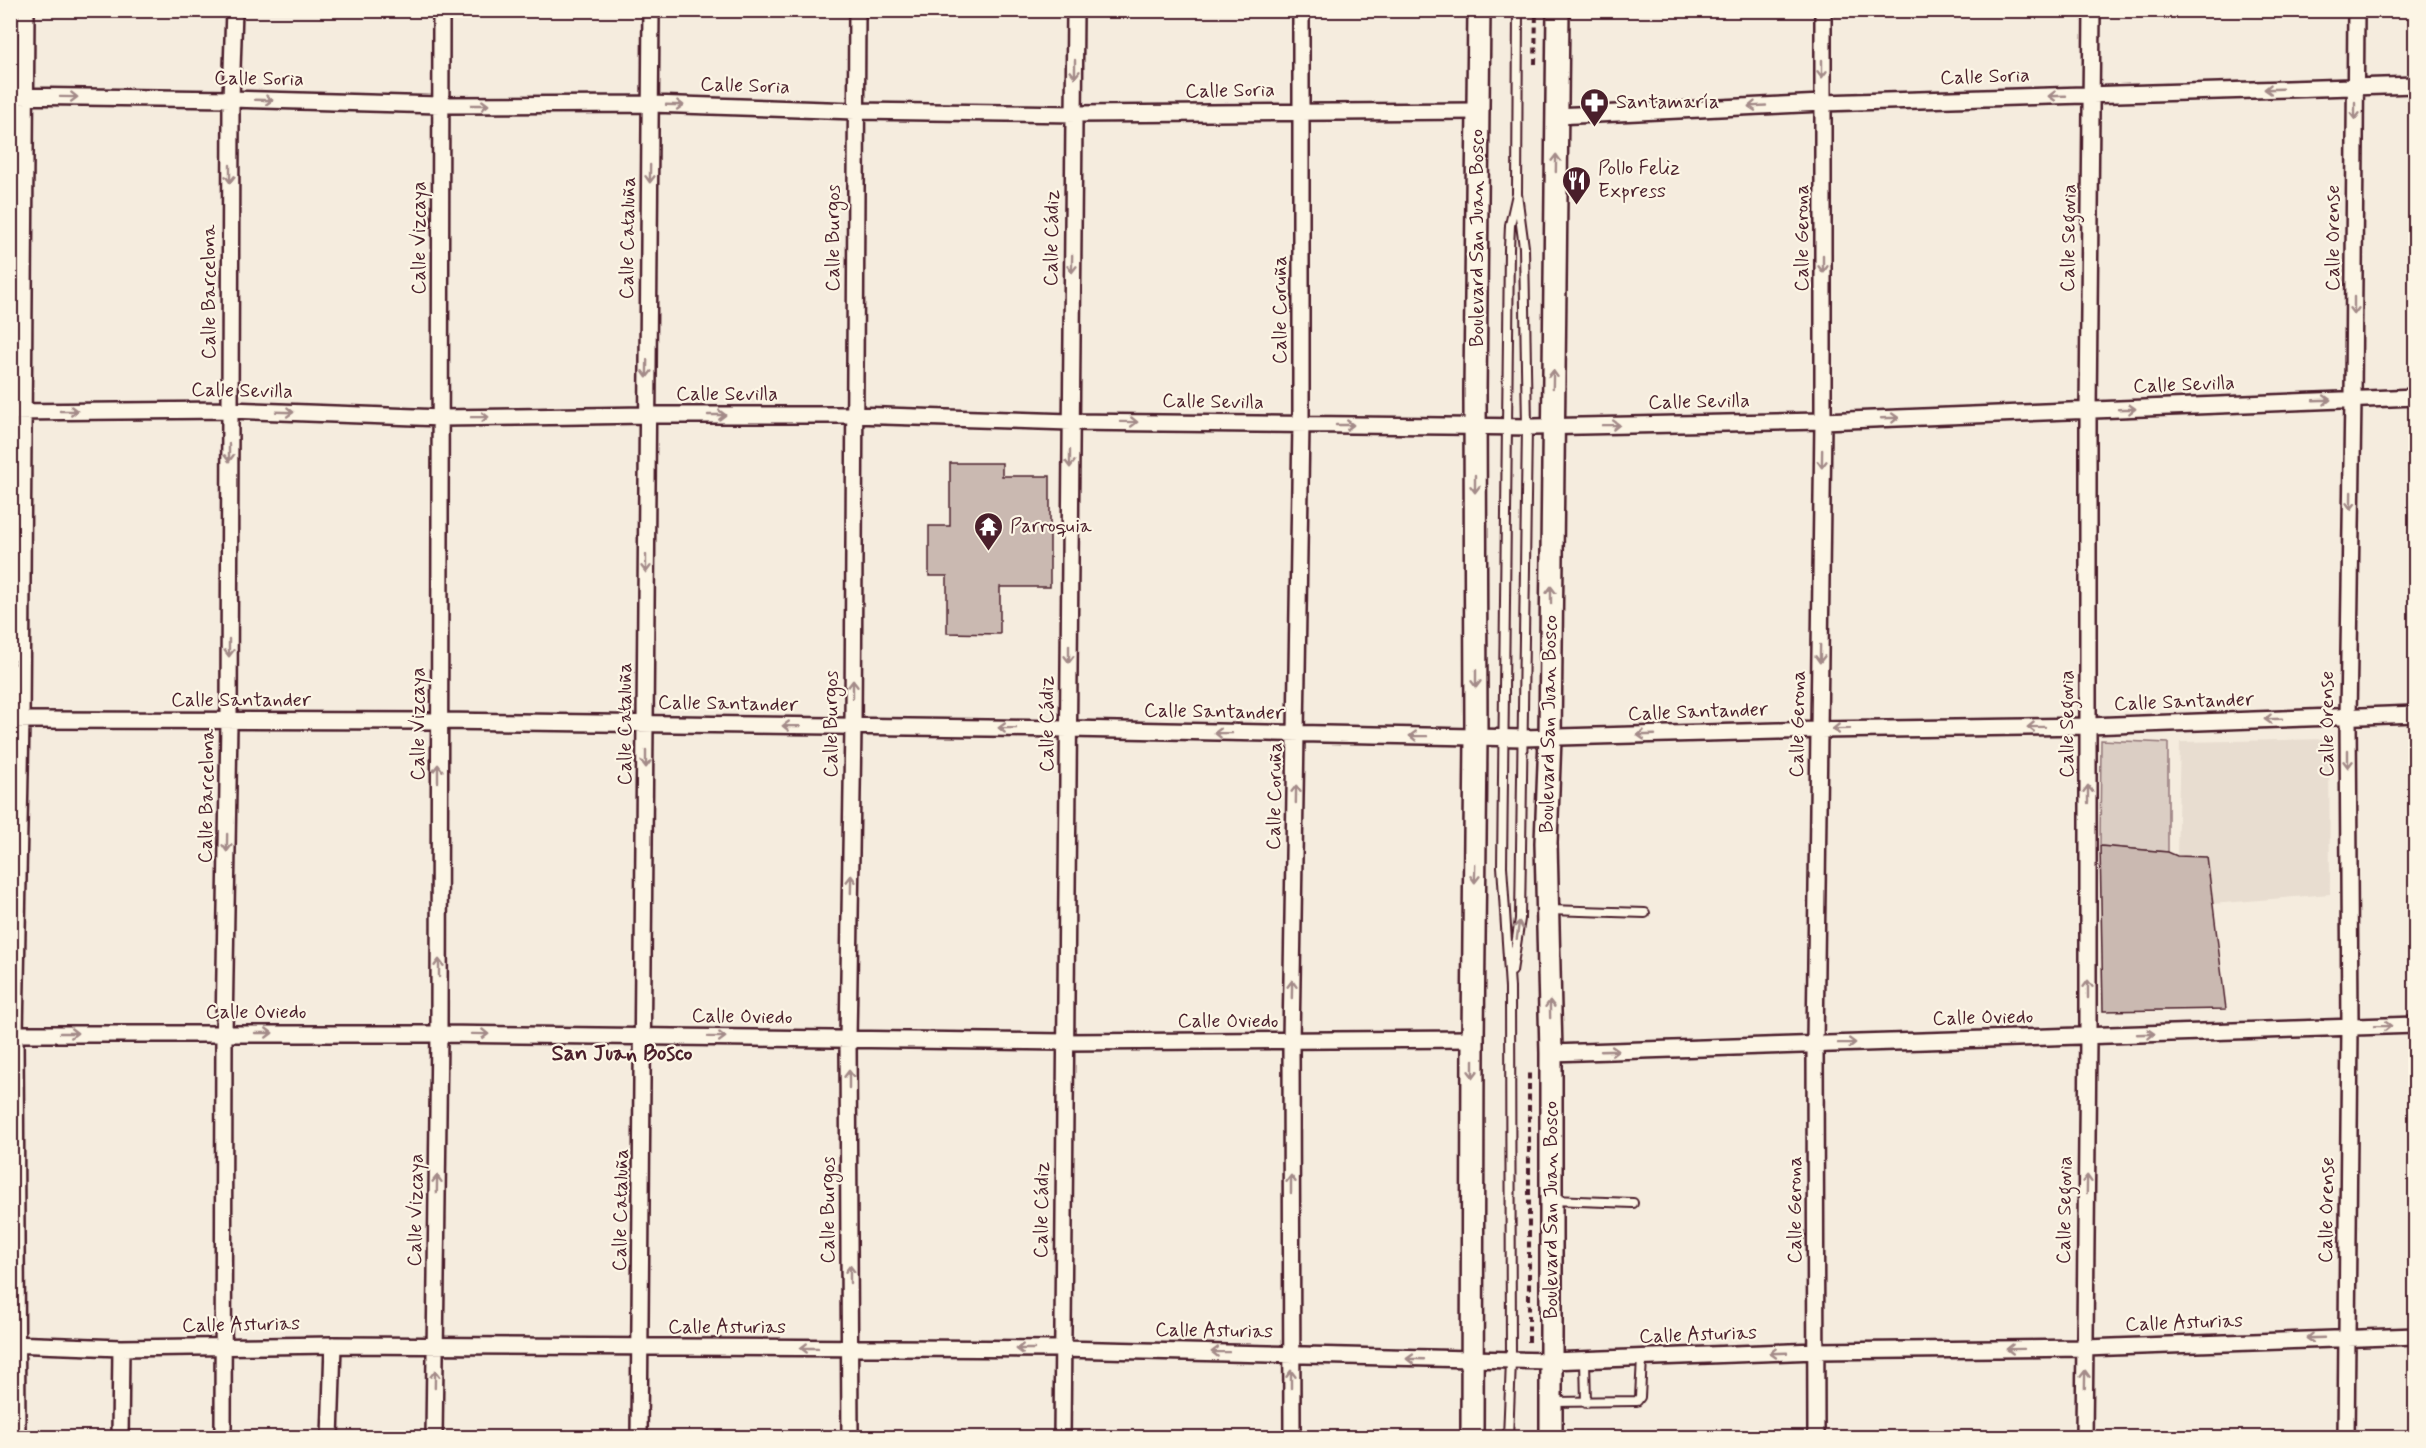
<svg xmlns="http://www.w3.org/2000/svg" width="2426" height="1448" font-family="Mynerve,sans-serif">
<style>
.built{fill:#e8ddd0}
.green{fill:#dbcec4;stroke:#927678;stroke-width:1.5}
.building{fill:#cab9b1;stroke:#4a1f2b;stroke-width:1.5}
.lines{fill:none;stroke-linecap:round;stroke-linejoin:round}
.lane-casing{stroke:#4a1f2b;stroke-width:12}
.street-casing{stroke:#4a1f2b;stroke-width:20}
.secondary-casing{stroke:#4a1f2b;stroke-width:26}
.path{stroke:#4a1f2b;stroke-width:4;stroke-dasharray:6 4.5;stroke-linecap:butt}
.lane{stroke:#fcf5e5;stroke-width:8}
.street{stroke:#fcf5e5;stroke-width:15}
.secondary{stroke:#fcf5e5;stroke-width:21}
.oneway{stroke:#a38a88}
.labels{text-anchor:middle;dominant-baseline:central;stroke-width:4.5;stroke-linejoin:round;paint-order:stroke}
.street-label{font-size:20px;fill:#4a1f2b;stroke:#fcf5e5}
.poi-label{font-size:20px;fill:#4a1f2b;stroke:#fcf5e5;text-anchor:start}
.quarter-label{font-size:22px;font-weight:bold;fill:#4a1f2b;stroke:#fcf5e5}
</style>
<rect width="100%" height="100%" fill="#f5ecde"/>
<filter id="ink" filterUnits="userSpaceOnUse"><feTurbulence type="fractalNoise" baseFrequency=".0167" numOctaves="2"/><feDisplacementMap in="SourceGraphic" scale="12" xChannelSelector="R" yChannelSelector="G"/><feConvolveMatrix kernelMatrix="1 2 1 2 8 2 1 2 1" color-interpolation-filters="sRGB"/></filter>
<g filter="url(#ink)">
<!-- built -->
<path class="built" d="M2329,739L2330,894L2212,904L2207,857L2177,856L2180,742Z"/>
<!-- green -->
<path class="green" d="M2101,740L2168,743V852L2100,846Z"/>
<!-- building -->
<path class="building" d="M950,463H1002V476H1050V587H1000V634L947,633V576H929V526H950Z
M2100,846L2168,852L2177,856L2207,857L2226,1009L2103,1011Z"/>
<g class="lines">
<defs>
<path id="lane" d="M1549,910L1645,913
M1512,971L1520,919L1527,427L1524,247L1517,194L1518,10
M1552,1200L1633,1203
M1585,1360L1586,1403
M1552,1402L1637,1401L1640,1397L1642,1358
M1508,1438L1511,1361L1510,988L1502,866L1509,249L1510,225L1517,194"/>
<path id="street" d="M10,96L231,99L439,105L651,104L855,111L1075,114L1478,111
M1556,116L1822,103L2416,85
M10,412L229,410L442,418L647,415H853L1070,422L1533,427L1823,421L2416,397
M10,720L438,721L1069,729L1523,738L1819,730L2088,726L2416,714
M10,1034H439L1065,1042L1473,1039
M1551,1053L2416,1025
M10,1344L121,1348L333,1345L1061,1349L1550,1361L1816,1351L2085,1348L2416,1336
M17,1438L15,1034L21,720L26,10
M120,1438L121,1348
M223,1438L224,1033L229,722L231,99L234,10
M330,1438L333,1345
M434,1438L439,1034L441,10
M639,1438L651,10
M850,1438L848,1040L853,727L857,10
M1062,1438L1075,10
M1292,1438L1291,1041L1301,425V10
M1816,1438L1815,1043L1823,421V10
M2084,1438L2088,1037V410L2092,10
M2346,1438L2350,1026L2348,717L2353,399L2356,10"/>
<path id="secondary" d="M1472,1438L1473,1039L1476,737L1475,392L1479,10
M1551,1438V1053L1546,843L1550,738L1558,10"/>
</defs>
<!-- lane casing -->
<use href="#lane" class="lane-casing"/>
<!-- street casing -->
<use href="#street" class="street-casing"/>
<!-- secondary casing -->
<use href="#secondary" class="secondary-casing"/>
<!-- path -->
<path class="path" d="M1535,64L1536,10
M1529,1342V1073"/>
<!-- lane -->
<use href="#lane" class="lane"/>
<!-- street -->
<use href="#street" class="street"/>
<!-- secondary -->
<use href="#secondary" class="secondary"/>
</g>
<!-- one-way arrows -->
<defs><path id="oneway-shaft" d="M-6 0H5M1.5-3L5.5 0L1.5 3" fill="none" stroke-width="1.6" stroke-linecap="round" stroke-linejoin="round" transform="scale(1.5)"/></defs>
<g class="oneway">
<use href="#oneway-shaft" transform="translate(1075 69) rotate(90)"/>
<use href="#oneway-shaft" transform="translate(1822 69) rotate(90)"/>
<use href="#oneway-shaft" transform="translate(2273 89) rotate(178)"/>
<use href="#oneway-shaft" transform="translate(2057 96) rotate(178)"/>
<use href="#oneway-shaft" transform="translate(69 97) rotate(1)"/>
<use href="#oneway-shaft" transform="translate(264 100) rotate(2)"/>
<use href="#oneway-shaft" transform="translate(480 105)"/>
<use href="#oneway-shaft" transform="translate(675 105) rotate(2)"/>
<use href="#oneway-shaft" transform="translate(1757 106) rotate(177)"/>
<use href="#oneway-shaft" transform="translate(2355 111) rotate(90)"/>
<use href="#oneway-shaft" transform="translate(1556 163) rotate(-89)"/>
<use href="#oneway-shaft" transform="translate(230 174) rotate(90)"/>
<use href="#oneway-shaft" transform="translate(650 174) rotate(91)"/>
<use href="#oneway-shaft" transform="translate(1072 264) rotate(91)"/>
<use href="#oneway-shaft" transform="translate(1823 264) rotate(90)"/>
<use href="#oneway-shaft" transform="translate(2354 306) rotate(90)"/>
<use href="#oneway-shaft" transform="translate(647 369) rotate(91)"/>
<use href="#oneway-shaft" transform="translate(1553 379) rotate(-89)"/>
<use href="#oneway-shaft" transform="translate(2322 400) rotate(-2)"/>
<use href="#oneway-shaft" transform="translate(2127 409) rotate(-2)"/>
<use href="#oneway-shaft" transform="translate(69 411)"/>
<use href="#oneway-shaft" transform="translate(285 412) rotate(2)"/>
<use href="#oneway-shaft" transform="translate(717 415)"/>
<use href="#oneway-shaft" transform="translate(480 417) rotate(-1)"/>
<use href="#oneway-shaft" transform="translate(1890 418) rotate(-2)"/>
<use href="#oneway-shaft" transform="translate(1129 422) rotate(1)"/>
<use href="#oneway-shaft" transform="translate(1345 425)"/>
<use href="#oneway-shaft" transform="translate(1611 425) rotate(-1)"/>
<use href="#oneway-shaft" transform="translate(229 453) rotate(90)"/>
<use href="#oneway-shaft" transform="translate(1070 459) rotate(90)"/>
<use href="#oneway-shaft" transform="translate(1822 459) rotate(91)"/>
<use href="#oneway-shaft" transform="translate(1475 484) rotate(90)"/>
<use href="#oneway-shaft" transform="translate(2351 501) rotate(91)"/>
<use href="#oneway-shaft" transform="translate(646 564) rotate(90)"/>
<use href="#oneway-shaft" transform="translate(1551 595) rotate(-90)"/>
<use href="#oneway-shaft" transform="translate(229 648) rotate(90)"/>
<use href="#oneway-shaft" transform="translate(1069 654) rotate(90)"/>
<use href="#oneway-shaft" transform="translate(1820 654) rotate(91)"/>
<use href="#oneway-shaft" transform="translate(1476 679) rotate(90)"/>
<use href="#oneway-shaft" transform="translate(853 689) rotate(-90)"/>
<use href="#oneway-shaft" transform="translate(2273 719) rotate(178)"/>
<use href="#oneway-shaft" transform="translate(791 726) rotate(-179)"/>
<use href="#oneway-shaft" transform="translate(2036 727) rotate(179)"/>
<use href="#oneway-shaft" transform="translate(1007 728) rotate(-179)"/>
<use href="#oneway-shaft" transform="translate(1841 729) rotate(179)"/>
<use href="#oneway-shaft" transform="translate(1223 733) rotate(-179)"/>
<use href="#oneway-shaft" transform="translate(1646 735) rotate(178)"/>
<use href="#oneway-shaft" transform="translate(1418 736) rotate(-179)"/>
<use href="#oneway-shaft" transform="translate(646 759) rotate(90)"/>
<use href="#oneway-shaft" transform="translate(2348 759) rotate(90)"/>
<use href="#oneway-shaft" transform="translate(438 773) rotate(-90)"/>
<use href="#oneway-shaft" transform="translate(1296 794) rotate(-89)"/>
<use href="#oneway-shaft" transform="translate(2088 794) rotate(-90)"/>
<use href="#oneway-shaft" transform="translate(227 843) rotate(91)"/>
<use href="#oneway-shaft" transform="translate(1475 874) rotate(91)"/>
<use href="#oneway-shaft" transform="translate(851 884) rotate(-89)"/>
<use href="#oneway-shaft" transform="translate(1518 930) rotate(-82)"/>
<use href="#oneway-shaft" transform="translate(439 968) rotate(-90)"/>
<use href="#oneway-shaft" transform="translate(1292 989) rotate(-89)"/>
<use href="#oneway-shaft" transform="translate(2088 989) rotate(-90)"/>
<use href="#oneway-shaft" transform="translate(1550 1009) rotate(-91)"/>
<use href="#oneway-shaft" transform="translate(2383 1026) rotate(-1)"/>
<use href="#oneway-shaft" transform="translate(69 1033)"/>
<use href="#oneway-shaft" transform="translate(264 1033)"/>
<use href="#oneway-shaft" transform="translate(480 1034) rotate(1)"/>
<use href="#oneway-shaft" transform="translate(2146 1034) rotate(-2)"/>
<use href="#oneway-shaft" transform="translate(717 1037) rotate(1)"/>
<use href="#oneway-shaft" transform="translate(1847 1043) rotate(-1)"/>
<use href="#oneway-shaft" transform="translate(1610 1051) rotate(-2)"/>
<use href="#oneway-shaft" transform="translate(1473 1069) rotate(90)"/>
<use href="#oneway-shaft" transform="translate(849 1079) rotate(-90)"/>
<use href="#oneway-shaft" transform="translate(437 1184) rotate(-89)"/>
<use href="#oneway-shaft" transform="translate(1291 1184) rotate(-90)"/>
<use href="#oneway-shaft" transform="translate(2087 1184) rotate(-89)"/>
<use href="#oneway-shaft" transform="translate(850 1274) rotate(-90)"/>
<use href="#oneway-shaft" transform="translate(2315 1338) rotate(178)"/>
<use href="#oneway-shaft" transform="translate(809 1348) rotate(-180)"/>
<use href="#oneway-shaft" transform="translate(1025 1349) rotate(-180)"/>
<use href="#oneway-shaft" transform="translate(2015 1349) rotate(179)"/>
<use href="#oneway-shaft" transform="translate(1220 1352) rotate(-179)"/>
<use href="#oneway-shaft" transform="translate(1778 1353) rotate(178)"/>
<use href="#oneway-shaft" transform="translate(1415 1359) rotate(-178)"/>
<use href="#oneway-shaft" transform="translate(435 1379) rotate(-89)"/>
<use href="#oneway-shaft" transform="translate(1291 1379) rotate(-90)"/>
<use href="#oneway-shaft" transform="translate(2085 1379) rotate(-89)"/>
</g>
</g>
<!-- icons -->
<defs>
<symbol id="pharmacy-pin" viewBox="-11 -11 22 30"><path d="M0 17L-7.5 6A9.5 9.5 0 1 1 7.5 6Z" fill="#4a1f2b" stroke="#fcf5e5"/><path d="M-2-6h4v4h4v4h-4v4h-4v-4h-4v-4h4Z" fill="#fff"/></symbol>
<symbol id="restaurant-pin" viewBox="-11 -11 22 30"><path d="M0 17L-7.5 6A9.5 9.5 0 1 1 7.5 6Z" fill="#4a1f2b" stroke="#fcf5e5"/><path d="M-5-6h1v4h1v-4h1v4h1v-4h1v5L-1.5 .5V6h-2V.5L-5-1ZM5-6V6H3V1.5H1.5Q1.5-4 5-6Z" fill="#fff"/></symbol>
<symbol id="temple-pin" viewBox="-11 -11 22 30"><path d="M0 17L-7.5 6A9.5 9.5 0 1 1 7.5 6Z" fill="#4a1f2b" stroke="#fcf5e5"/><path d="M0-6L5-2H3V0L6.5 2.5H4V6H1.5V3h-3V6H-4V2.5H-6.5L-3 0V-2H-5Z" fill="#fff"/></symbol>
</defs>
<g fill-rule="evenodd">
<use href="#pharmacy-pin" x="1578" y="86" width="33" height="45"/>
<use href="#restaurant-pin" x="1560" y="164" width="33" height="45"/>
<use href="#temple-pin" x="972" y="510" width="33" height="45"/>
</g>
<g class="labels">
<!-- street labels -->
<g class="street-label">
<text transform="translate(1985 77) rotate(-2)">Calle Soria</text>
<text transform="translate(259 79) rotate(1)">Calle Soria</text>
<text transform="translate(745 86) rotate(2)">Calle Soria</text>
<text transform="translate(1230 91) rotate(-1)">Calle Soria</text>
<text transform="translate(419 238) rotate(-90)">Calle Vizcaya</text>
<text transform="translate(628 238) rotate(-89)">Calle Cataluña</text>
<text transform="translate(833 238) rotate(-90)">Calle Burgos</text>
<text transform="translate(1052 238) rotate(-89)">Calle Cádiz</text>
<text transform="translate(1477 238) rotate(-90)">Boulevard San Juan Bosco</text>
<text transform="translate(1802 238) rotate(-90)">Calle Gerona</text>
<text transform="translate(2069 238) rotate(-89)">Calle Segovia</text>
<text transform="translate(2333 238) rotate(-90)">Calle Orense</text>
<text transform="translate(209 292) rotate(-90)">Calle Barcelona</text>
<text transform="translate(1280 310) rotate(-90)">Calle Coruña</text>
<text transform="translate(2184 385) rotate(-2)">Calle Sevilla</text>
<text transform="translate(242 391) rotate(1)">Calle Sevilla</text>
<text x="727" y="394">Calle Sevilla</text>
<text transform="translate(1213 402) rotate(1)">Calle Sevilla</text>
<text transform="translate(1699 402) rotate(-1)">Calle Sevilla</text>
<text x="241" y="700">Calle Santander</text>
<text transform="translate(2184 702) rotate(-2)">Calle Santander</text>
<text transform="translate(728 704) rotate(1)">Calle Santander</text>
<text transform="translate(1214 712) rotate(1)">Calle Santander</text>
<text transform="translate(1698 712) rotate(-2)">Calle Santander</text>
<text transform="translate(418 724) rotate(-90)">Calle Vizcaya</text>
<text transform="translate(625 724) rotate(-90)">Calle Cataluña</text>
<text transform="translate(831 724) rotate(-90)">Calle Burgos</text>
<text transform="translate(1047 724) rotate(-90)">Calle Cádiz</text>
<text transform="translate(1549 724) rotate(-89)">Boulevard San Juan Bosco</text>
<text transform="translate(1798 724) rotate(-89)">Calle Gerona</text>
<text transform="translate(2067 724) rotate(-90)">Calle Segovia</text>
<text transform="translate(2327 724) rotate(-90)">Calle Orense</text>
<text transform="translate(207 796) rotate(-89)">Calle Barcelona</text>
<text transform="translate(1275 796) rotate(-89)">Calle Coruña</text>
<text x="256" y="1012">Calle Oviedo</text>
<text transform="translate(742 1017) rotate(1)">Calle Oviedo</text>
<text transform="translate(1983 1018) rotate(-1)">Calle Oviedo</text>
<text x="1228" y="1021">Calle Oviedo</text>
<text transform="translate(416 1210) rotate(-89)">Calle Vizcaya</text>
<text transform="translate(621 1210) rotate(-89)">Calle Cataluña</text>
<text transform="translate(828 1210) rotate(-90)">Calle Burgos</text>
<text transform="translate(1042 1210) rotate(-89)">Calle Cádiz</text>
<text transform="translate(1551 1210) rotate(-90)">Boulevard San Juan Bosco</text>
<text transform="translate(1795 1210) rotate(-90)">Calle Gerona</text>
<text transform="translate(2065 1210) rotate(-89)">Calle Segovia</text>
<text transform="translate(2327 1210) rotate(-89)">Calle Orense</text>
<text transform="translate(2184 1323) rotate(-2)">Calle Asturias</text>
<text transform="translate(241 1325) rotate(-1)">Calle Asturias</text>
<text x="727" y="1327">Calle Asturias</text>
<text transform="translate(1214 1331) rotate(1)">Calle Asturias</text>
<text transform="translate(1698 1335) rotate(-2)">Calle Asturias</text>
</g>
<!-- poi labels -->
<g class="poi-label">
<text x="1616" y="102">Santamaría</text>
<text x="1598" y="168">Pollo Feliz<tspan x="1598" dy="23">Express</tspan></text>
<text x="1010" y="526">Parroquia</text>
</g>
<!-- quarter labels -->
<g class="quarter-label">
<text x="622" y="1054">San Juan Bosco</text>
</g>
</g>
<!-- margin -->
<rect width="2426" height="1448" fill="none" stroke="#fcf5e5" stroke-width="36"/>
<rect x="18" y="18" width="2390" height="1412" fill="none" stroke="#4a1f2b" stroke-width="2" filter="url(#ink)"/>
</svg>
